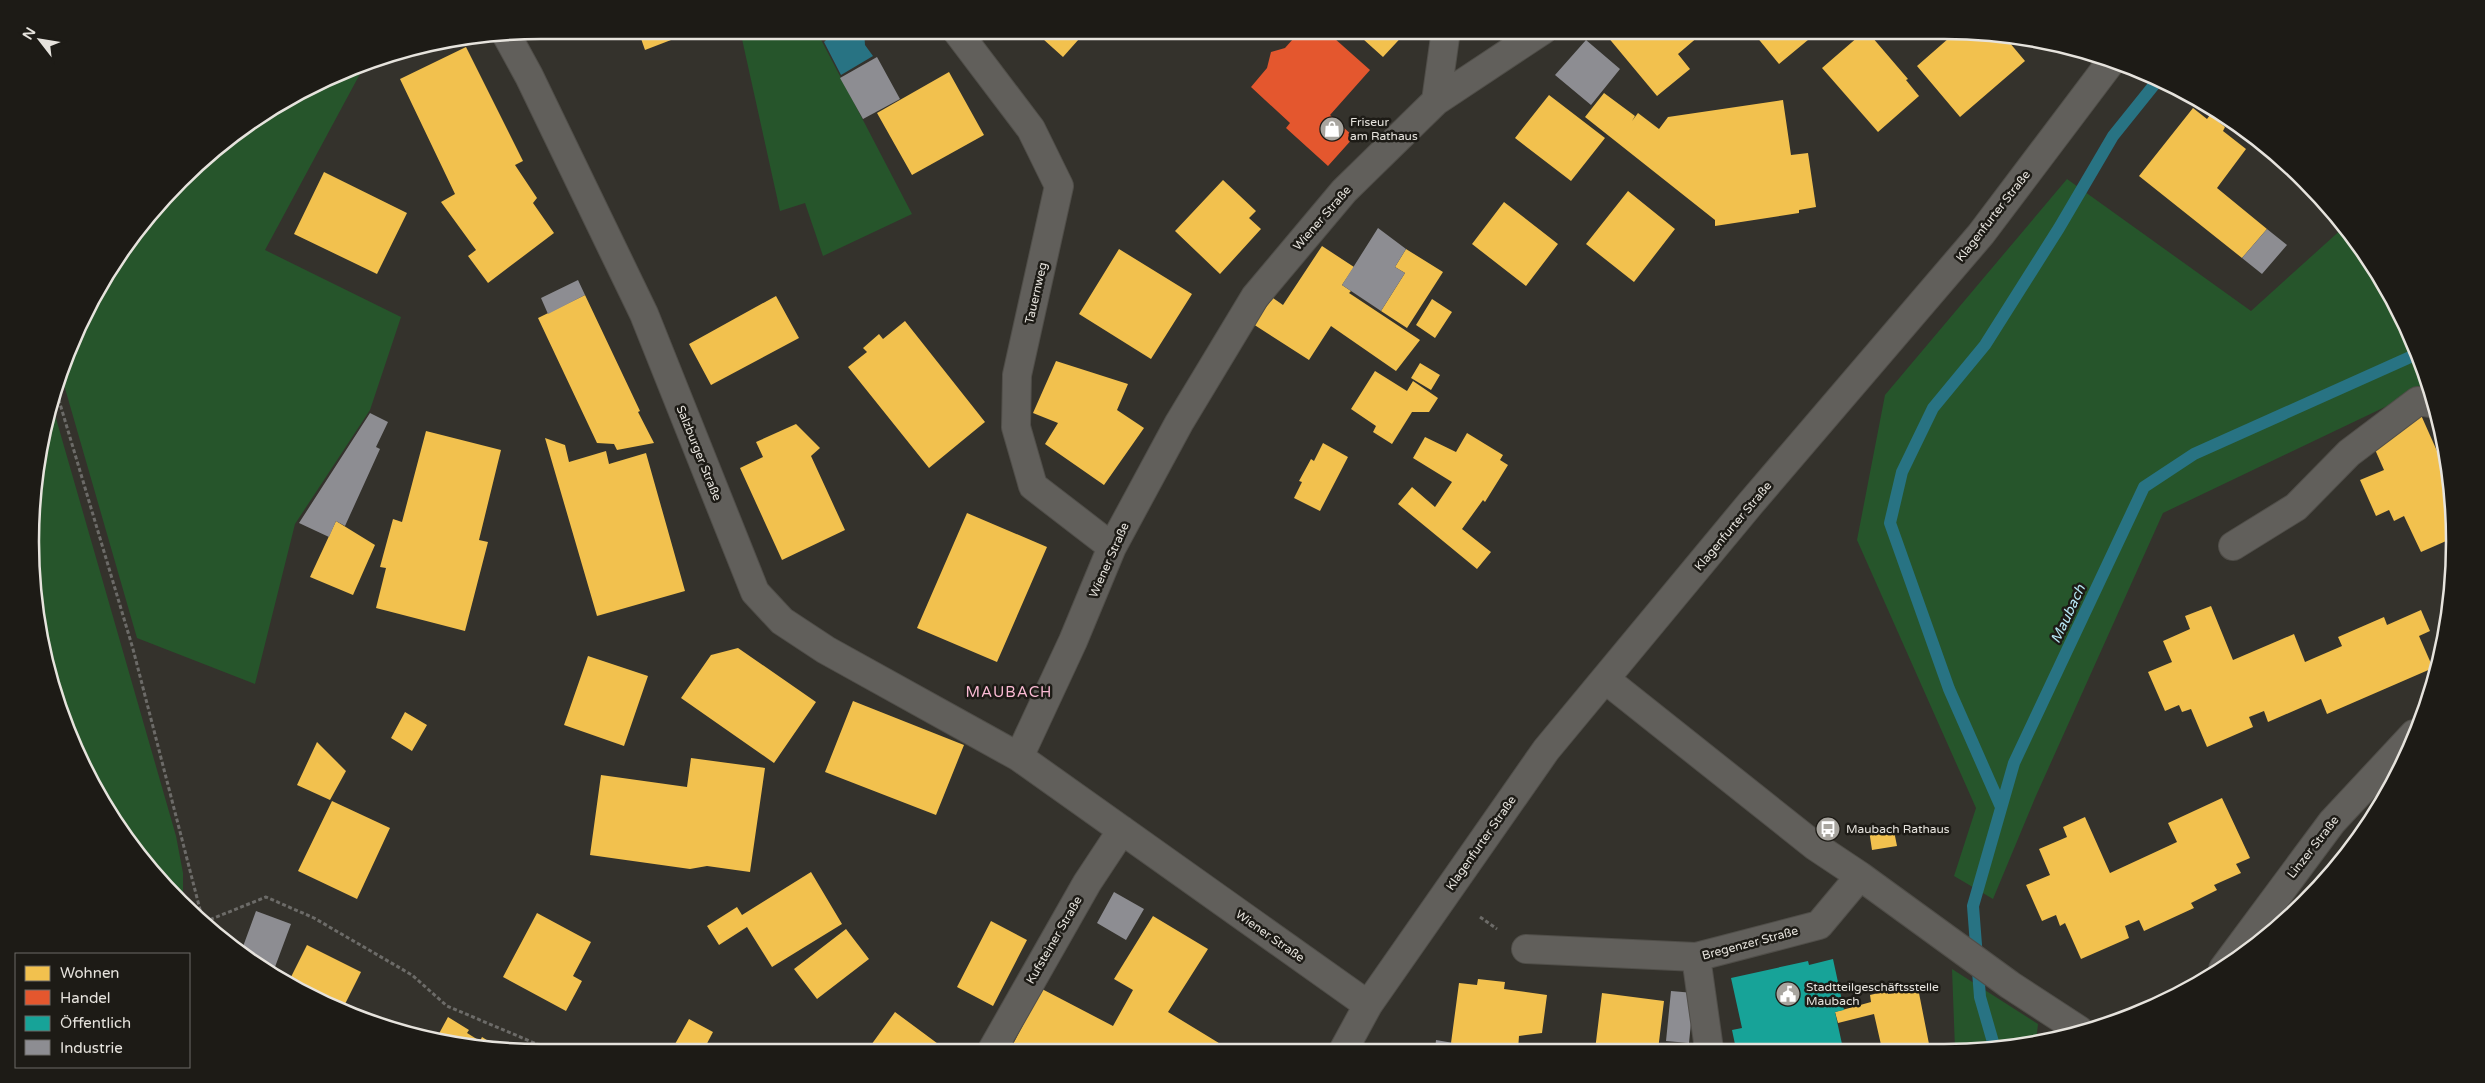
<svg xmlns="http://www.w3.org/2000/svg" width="2485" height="1083" font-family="'Varela Round',sans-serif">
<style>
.green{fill:#26552b}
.water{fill:#287383}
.homes{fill:#f2c14e}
.shops{fill:#e4572e}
.public{fill:#17a398}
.industry{fill:#8d8d92}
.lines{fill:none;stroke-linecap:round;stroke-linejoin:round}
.stream{stroke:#287383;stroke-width:12}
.minor-casing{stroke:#504e49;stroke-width:30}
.path{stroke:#6c6b68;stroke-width:3;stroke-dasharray:4 2.5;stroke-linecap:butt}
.minor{stroke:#615f5b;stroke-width:28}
.labels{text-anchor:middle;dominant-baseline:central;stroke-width:5;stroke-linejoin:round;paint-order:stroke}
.poi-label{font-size:12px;fill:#e6e3dd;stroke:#1d1b16;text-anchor:start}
.street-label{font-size:12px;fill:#e6e3dd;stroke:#1d1b16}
.water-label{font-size:14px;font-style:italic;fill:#b7e7f5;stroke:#1d1b16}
.quarter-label{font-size:15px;letter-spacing:1px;fill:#fabad3;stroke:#1d1b16}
.rim{fill:none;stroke:#e6e3dd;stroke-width:2.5}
</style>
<rect width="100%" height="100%" fill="#34322c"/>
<!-- green -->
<path class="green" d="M740,30H816L912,214L823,256L805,203L780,211Z
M354,68L361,72L265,250L401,317L370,410L295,524L255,684L137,638L60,371L98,286L157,204L204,157L286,98Z
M2067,179L2251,311L2345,226L2402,316L2429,386L2163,513L2035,798L1993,899L1954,876L1976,808L1857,540L1885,395Z
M51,401L176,836L183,873V905C49,771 2,583 51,401Z
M1952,969L2038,1024L2036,1042L2011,1049H1955Z"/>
<!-- water -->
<path class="water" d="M848,30H864L865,45L873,56L841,75L824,42L827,39L840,40Z"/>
<!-- homes -->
<path class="homes" d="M638,30H697L645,50Z
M1033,30H1087L1063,57Z
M1353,30H1408L1383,57Z
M1602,30H1706L1678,54L1690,69L1657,96Z
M1751,30H1820L1779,64Z
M1866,30L1908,79L1906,80L1919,96L1878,132L1822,68Z
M1957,31L2004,36L2025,61L1960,117L1917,66Z
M466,47L523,161L515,165L537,198L533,203L554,233L488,283L468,256L476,250L441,202L455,194L400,79Z
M949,72L984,135L912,175L877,113Z
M1604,93L1635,116L1632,121L1638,113L1659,129L1668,117L1783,100L1791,155L1808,153L1816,207L1799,210V213L1715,226V220L1585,117Z
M1549,95L1605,138L1571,181L1515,138Z
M2193,108L2207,119L2210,115L2225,127L2223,131L2246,149L2217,188L2267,229L2242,258L2139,176Z
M324,172L407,213L377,274L294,234Z
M1223,180L1256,211L1249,218L1261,229L1220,274L1175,231Z
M1628,191L1675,229L1634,282L1586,244Z
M1504,202L1558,244L1526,286L1472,244Z
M1322,246L1354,267L1342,285L1351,291L1349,293L1420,340L1396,371L1331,326L1309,360L1253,324L1273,298L1283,305Z
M1119,249L1192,294L1151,359L1079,314Z
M1406,249L1443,272L1407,328L1381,311L1405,273L1395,267Z
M585,295L640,411L638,412L654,443L617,450L614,444L597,443L538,318Z
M776,296L799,338L711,385L689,344Z
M1432,299L1452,312L1435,338L1416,325Z
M905,321L985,422L929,468L848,367L867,352L863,348L879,334L883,339Z
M1056,361L1128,384L1117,410L1144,428L1104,485L1045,444L1058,423L1033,413Z
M1420,363L1440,375L1431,390L1411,378Z
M1375,371L1407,391L1413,381L1438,398L1429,412H1412L1392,444L1373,432L1376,426L1351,409Z
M2421,415L2445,469L2447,468L2454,508L2453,538L2421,552L2404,516L2394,521L2389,510L2376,516L2360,480L2384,470L2373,445L2401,432L2398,425Z
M796,424L820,448L811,456L845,530L782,560L740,468L763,457L756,442Z
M426,431L501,450L479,540L488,542L465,631L376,608L386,568L380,567L393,519L402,522Z
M1467,433L1503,455L1500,460L1508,465L1485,502L1483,500L1462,529L1491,552L1477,569L1398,504L1412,487L1435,507L1452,482L1413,458L1425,437L1456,452Z
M545,438L565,445L569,462L606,451L609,464L646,453L685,591L597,616Z
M1323,443L1348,457L1320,511L1294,498L1302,482L1299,481L1311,459L1314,461Z
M967,513L1047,547L997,662L917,628Z
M336,521L375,545L353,595L310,577Z
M2211,606L2233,660L2294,634L2305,662L2342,646L2338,637L2384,617L2387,625L2421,610L2430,631L2419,636L2433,668L2327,714L2321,699L2268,722L2264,711L2249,717L2253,727L2207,747L2191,709L2182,712L2179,705L2165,711L2148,672L2172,662L2163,641L2190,629L2185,616Z
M738,648L816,702L774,763L681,698L711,655Z
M588,656L648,676L624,746L564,725Z
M853,701L964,745L936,815L825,772Z
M405,712L427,725L412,751L391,738Z
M317,742L346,771L330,800L297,785Z
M691,758L765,768L750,872L707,866L690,869L590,855L601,775L687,787Z
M2222,798L2250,858L2236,864L2241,873L2214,885L2217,890L2191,903L2194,908L2144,931L2139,920L2125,926L2129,938L2081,959L2065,923L2060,926L2056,915L2042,921L2026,885L2050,875L2039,849L2067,837L2063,827L2085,817L2110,873L2177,842L2168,823Z
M332,801L390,828L357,899L298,871Z
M1893,826L1897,846L1872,850L1869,830Z
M811,872L842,924L772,967L747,927L719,945L707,926L737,907L742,915Z
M537,913L591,942L573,976L582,981L566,1011L503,977Z
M1153,916L1208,949L1168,1012L1232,1051L1019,1052L1011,1048L1042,989L1113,1026L1133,990L1114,979Z
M991,921L1027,940L993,1006L957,987Z
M846,929L869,959L817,999L794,969Z
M307,945L361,972L342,1010L287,985Z
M1478,979L1505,982L1504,989L1547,995L1542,1033L1519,1036L1518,1050L1451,1043L1459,983L1477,985Z
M1918,988L1930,1049H1882L1874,1014L1838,1023L1835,1012L1871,1002L1870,995L1887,991L1888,994Z
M1602,993L1664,1001L1658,1050H1595Z
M895,1012L949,1052H866Z
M448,1017L469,1030L467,1033L480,1041L482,1037L498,1047V1049L435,1041Z
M689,1019L713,1032L702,1053H670Z
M745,1044L765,1052H742Z"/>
<!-- shops -->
<path class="shops" d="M1301,30H1325L1370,70L1330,115L1354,137L1328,166L1286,128L1290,123L1251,87L1267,68L1271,52L1285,48Z"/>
<!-- public -->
<path class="public" d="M1833,959L1844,1010L1835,1012L1842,1044L1822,1049H1736L1732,1030L1742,1028L1731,978L1808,961L1809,965Z"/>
<!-- industry -->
<path class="industry" d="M1586,40L1620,69L1591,105L1555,75Z
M877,57L900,99L863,119L840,78Z
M1378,228L1406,249L1395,267L1405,273L1381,311L1342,285Z
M2267,229L2287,245L2262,274L2242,258Z
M578,280L585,295L548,314L541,298Z
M370,413L388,422L376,447L380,449L345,526L336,521L329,537L299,523Z
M1114,892L1144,909L1126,940L1097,923Z
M256,911L291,924L272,975L241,952Z
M1671,991L1694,993L1689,1043L1666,1041Z
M1436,1040L1459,1044L1458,1050H1435Z"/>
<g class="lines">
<!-- stream -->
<path class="stream" d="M2001,807L1949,689L1890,523L1902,472L1933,408L1985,345L2059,228L2113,136L2158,80
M1995,1049L1980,997L1973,906L2014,763L2144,487L2194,454L2417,354"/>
<defs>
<path id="minor" d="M956,30L1031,129L1059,186L1017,375L1016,427L1033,486L1112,547
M506,34L529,76L644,314L755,592L782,621L826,650L1019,757L1368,1005
M1436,101L1446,30
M2233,546L2296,507L2349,453L2418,401L2436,404
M1605,679L1815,846L1860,876L2010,985L2079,1030
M1019,757L1073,641L1112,547L1179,423L1255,297L1344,191L1436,101L1543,30
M1526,949L1696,957L1819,925L1860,876
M1696,957L1709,1049
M2223,969L2332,822L2414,734
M1343,1051L1368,1005L1546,750L1750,504L1981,234L2113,59
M991,1052L1087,883L1122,830"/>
</defs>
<!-- minor casing -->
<use href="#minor" class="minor-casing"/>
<!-- path -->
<path class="path" d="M55,387L133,649L204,925
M1480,917L1497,929
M204,922L266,897L314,918L412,975L447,1006L558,1053"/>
<!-- minor -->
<use href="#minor" class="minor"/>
</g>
<!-- icons -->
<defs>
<symbol id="shop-disc" viewBox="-11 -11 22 22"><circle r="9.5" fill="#a8a59f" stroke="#1d1b16"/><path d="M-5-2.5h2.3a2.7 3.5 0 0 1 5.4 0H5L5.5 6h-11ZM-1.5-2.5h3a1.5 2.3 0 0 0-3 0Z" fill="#fff"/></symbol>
<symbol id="bus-disc" viewBox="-11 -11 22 22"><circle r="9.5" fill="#a8a59f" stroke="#1d1b16"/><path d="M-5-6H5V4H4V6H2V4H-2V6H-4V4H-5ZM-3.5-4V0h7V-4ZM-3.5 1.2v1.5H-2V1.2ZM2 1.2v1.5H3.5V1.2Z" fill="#fff"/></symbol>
<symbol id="civic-disc" viewBox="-11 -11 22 22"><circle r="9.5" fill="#a8a59f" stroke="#1d1b16"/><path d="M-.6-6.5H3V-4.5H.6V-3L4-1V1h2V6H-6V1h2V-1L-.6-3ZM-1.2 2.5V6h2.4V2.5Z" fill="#fff"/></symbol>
</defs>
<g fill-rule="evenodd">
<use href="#shop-disc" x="1318" y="115" width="28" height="28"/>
<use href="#bus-disc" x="1814" y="815" width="28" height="28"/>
<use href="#civic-disc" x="1774" y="980" width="28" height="28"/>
</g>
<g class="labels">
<!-- poi labels -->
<g class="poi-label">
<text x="1350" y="122">Friseur<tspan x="1350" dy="14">am Rathaus</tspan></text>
<text x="1846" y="829">Maubach Rathaus</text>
<text x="1806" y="987">Stadtteilgeschäftsstelle<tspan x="1806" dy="14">Maubach</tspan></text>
</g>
<!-- street labels -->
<g class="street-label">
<text transform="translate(1993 216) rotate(-52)">Klagenfurter Straße</text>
<text transform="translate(1322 218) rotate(-49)">Wiener Straße</text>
<text transform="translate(1036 293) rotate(-77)">Tauernweg</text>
<text transform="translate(699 453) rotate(68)">Salzburger Straße</text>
<text transform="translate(1733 526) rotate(-50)">Klagenfurter Straße</text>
<text transform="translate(1109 560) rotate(-66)">Wiener Straße</text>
<text transform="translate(1481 843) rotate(-55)">Klagenfurter Straße</text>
<text transform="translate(2313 847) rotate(-52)">Linzer Straße</text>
<text transform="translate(1270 936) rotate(35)">Wiener Straße</text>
<text transform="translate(1054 940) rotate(-60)">Kufsteiner Straße</text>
<text transform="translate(1750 943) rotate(-15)">Bregenzer Straße</text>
</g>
<!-- water labels -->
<g class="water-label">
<text transform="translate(2068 614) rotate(-65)">Maubach</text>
</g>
<!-- quarter labels -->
<g class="quarter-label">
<text x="1009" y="692">MAUBACH</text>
</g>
</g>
<!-- crop -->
<path d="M0 0H2485V1083H0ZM541 39H1944A502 502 0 0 1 2446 541V542A502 502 0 0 1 1944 1044H541A502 502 0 0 1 39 542V541A502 502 0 0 1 541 39Z" fill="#1d1b16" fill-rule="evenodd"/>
<path class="rim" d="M541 39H1944A502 502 0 0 1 2446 541V542A502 502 0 0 1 1944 1044H541A502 502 0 0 1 39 542V541A502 502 0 0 1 541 39Z"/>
<!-- legend -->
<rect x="15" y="953" width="175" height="115" fill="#1d1b16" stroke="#6d6b66"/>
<rect x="25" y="966" width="25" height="15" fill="#f2c14e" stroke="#6d6b66"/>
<text x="60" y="978" font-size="15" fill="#e6e3dd">Wohnen</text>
<rect x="25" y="990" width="25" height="15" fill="#e4572e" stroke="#6d6b66"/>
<text x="60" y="1003" font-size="15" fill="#e6e3dd">Handel</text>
<rect x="25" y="1016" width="25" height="15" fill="#17a398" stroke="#6d6b66"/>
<text x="60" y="1028" font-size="15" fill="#e6e3dd">Öffentlich</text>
<rect x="25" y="1040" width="25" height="15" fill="#8d8d92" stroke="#6d6b66"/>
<text x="60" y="1053" font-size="15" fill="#e6e3dd">Industrie</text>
<!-- north arrow -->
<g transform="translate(40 40) rotate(301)" stroke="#1d1b16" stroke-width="4" paint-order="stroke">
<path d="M0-4L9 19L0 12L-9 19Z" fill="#e6e3dd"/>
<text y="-8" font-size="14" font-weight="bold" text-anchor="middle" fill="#e6e3dd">N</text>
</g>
</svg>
